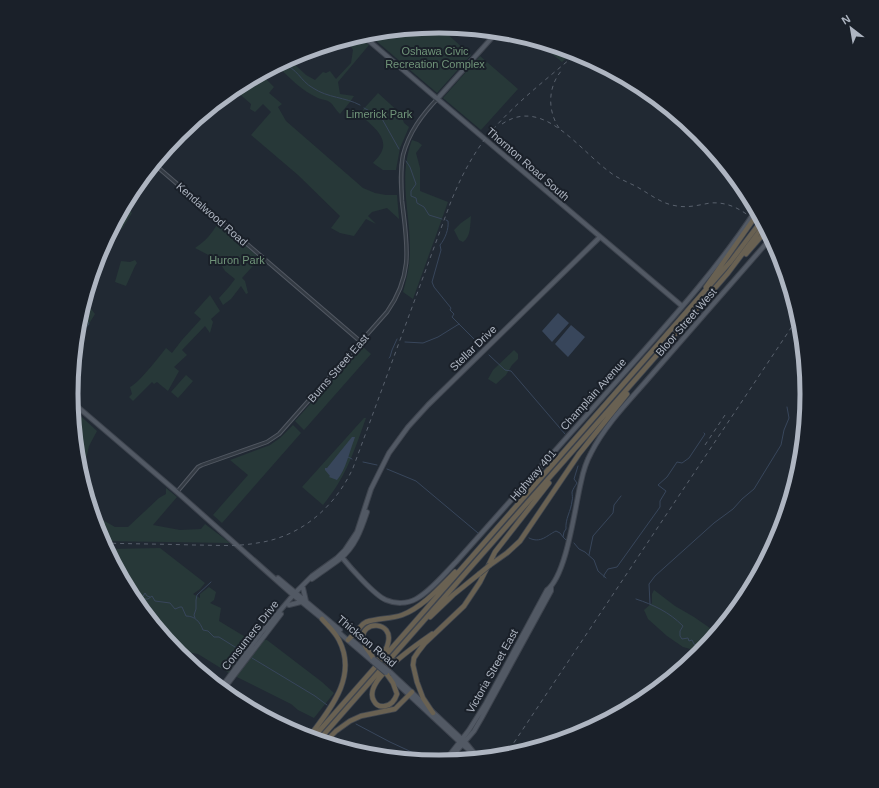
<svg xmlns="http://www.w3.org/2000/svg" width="879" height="788" font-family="Helvetica,sans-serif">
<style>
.green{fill:#273838}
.water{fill:#38465b}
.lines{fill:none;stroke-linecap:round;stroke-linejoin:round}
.stream{stroke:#38465b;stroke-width:1}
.minor-casing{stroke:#525862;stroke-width:4.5}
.major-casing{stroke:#3e444e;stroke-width:6}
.highway-casing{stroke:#3f454f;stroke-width:6}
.minor{stroke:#343b44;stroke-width:2.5}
.major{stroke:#525964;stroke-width:4}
.highway{stroke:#696152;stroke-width:4.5}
.rail{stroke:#59616d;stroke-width:1;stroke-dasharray:4 4;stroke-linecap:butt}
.major-bridge-casing{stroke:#3e444e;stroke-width:6;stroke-linecap:butt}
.highway-bridge-casing{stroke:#3f454f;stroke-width:6;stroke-linecap:butt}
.major-bridge{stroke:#525964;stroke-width:4}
.highway-bridge{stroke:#696152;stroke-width:4.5}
.labels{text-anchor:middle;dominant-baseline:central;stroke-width:4;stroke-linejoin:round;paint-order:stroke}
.park-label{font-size:11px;fill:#709479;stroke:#1a2029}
.street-label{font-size:11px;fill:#aeb5c1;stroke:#1a2029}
.rim{fill:none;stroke:#aeb5c1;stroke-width:5}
</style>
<rect width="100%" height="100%" fill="#212933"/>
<!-- green -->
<path class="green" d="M438,26L471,55L437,93L367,33Z
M359,36L369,45L338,82L340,94L354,96L350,102L340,114C336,110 335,108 332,104C329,100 323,100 318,98C302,91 290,78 277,66L289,59L306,75L315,80L323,72L326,73L330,71L336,79L351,63L353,50L348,41L350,39Z
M551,45L573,52L562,62L547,50Z
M480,56L518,89L481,130L443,98Z
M261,74L274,87L269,93L282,104L278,107L286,121L363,188L375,193L386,195H397L399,219L387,208L372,212L368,216L376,224L366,219L354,236L340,233L331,228L340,216L298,175L251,135L271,112L263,104L255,112L250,109L251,104L234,89Z
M378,93L401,114L404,123L409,127L400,148L396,170H383L373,163C375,160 379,157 381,153C390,137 370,124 359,114Z
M412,140L418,142L422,145L416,153L420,168V191L448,202L413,299L403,292C407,278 410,265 410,250C410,211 398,178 412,140Z
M130,211L132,213L122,229L115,224L121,212L126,215Z
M471,216C470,225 471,237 463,242L459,240L454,230L461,223Z
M218,223L260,258L242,278L245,281L248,293L246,294L241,286L231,299L223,305L219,298L229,287L235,279L225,271L218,260L195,248C206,241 212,233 218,223Z
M135,260L137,263L135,266L126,286L115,282L121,261L130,262Z
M210,295L220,311L211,319L213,322L210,333L205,326L182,350L187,355L174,367L179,371L168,391L157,382L154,384L152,382L133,401L129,397L132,394L130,387C138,384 159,357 166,348L172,353L182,340L201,319L194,313Z
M85,301L95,314L87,327L79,320Z
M362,346L371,354L304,430L295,421Z
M514,350L518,354V359L512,365L506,375L496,384L488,379L493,370Z
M186,375L193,381L178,398L171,392Z
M73,409L97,431L89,446L86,459L79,467Z
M364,418H366C354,452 346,477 323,505L302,487Z
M293,425L301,433L222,523L213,515L248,475L230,460L270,445L280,438Z
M166,488L177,497L153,525L180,530L201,529L205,524L230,543L103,541L99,535L94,515L115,527H128L159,498L166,494Z
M105,546H108L111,549L160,548L205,583L200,589L193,594L200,598V594L209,587L216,592L214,600L210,603L221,608L219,621L252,641L267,640L322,682L334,693L314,718L298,710L291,704L241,679L232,675L198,654L181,651L164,635L133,598Z
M654,590L675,606L694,617L717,633L703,651L699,648L694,650L683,647L667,636L648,619L644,610L652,603V594Z"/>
<!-- water -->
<path class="water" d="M558,313L569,323L552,342L542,331Z
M571,325L585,337L568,357L555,344Z
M352,437H355L354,440C349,453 346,469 337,480L329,477L330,476L325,470V468H327Z"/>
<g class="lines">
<!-- stream -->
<path class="stream" d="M281,63C298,68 300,81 313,88C328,98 345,97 360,105
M364,108L381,117L399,149
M406,161L410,167L416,184L411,191V196L416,198L417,203L424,207L429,215L442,219
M446,220L448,221C449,229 445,239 440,245L441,250L432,282L434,287L451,308L450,310L454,314L452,317L482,347
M77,338L89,324L82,311
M405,342L423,343L438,337L459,324
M489,355L505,370L511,371L565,434
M389,358L390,357L392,350L397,339
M73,413L78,416L74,424
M76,440V443
M348,457L352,459
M363,462L377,465
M387,469L416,481L478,533
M529,538C541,544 547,535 556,531L560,533L563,537
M566,540L563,537L564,532L566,529C565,519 571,511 572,501C573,498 572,495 572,492C573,489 575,486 577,483L574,479L578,466
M103,541L108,542
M574,543L579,549L585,552L594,560L598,571L606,578
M107,549V546
M589,555L593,536L613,513L614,505L621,496
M604,577V575L608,569L617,567L660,507V501L666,491L658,485L667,477L677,462L682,463L689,458L705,434L704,433
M133,597L135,596L138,599H148L152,596L155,601L170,603L175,609L180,607H182L186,616C195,616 200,622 203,630L208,631L214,637H219L243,652
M142,598L145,593L147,596L150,597
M636,599C654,605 669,612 683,626L680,631V636L682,639L688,638L689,641L692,640L694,644L697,646L702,645L705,648
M650,604L649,584L655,576L714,523L733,509L742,499L754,489L781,445L784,430L789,418L787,407
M195,618L194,615L196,609V600L197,595L211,582
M252,658L315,696L327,705
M356,724L390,742L431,761"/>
<defs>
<path id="minor" d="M154,164L361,342
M177,492L198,467L202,465L267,442L279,434L387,312C414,274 407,244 402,201C401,185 400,170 403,155C409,132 422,115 438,98"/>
<path id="major" d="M362,35L682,306
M438,98L497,32
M72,402L177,492L293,595L325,621
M340,555C349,566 374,595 386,600C395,604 407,604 416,599C431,591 444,574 456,562C512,499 569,435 625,372C671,320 718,268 756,210
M278,578L340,630
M312,579C321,572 331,566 340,559C355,547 361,530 367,512
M303,588L306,601
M289,605L301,602
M330,625L372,661
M352,640L371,656
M389,671L466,743L475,754
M391,678L464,746L479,758
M221,688L261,633L295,593L312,576L337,558L345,550L357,532L371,489L389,453L408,427L428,405L600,237
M223,690L281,614
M448,761L474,731L481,719L551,591V587
M444,762L469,730L486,703L547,590C567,575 575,506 581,482C583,472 586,462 591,453C606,423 632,398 654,372C693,327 732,283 771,238"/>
<path id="highway" d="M746,254L767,230
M706,287L758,213
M490,565L507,553L520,541L579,454L627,394
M430,617L453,595L479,574
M348,640L363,624L366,622C378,618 391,619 402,615C423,607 440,587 455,572
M373,658C370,651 363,647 363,639C361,620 394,621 388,643C387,650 381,656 377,661
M386,673L393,683L397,694C395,700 392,705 385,706C380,707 376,705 374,701C361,681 418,644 432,634
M433,713L423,698L417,682L413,665L414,658L418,652L425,643L464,606L480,582L495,552L549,483
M309,737C330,709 358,677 339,640C335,632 328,626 322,619
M313,738L731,261L762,220
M319,740L664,347L728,273L764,225
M325,742L336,731L350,721L361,716L395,709L412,692"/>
</defs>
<!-- minor casing -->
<use href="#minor" class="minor-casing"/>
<!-- major casing -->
<use href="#major" class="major-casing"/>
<!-- highway casing -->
<use href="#highway" class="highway-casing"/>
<!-- minor -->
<use href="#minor" class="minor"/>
<!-- major -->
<use href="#major" class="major"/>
<!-- highway -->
<use href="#highway" class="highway"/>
<!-- rail -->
<path class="rail" d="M502,124C546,94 583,157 617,177C624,181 632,184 639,188C651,195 662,204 677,206C688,208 699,205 710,203C735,201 751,217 768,232
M559,128C547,110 548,86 562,70
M705,445L725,415
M104,543C134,544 163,544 193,545C214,545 236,547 257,543C301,537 335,507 353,468L450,204C459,181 470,159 485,139C511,106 546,80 577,53
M505,756L799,316"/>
<defs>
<path id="major-bridge" d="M374,659L389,671
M372,661L386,673"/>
<path id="highway-bridge" d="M479,574L490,565"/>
</defs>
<!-- major-bridge casing -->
<use href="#major-bridge" class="major-bridge-casing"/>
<!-- highway-bridge casing -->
<use href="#highway-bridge" class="highway-bridge-casing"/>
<!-- major-bridge -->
<use href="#major-bridge" class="major-bridge"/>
<!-- highway-bridge -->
<use href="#highway-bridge" class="highway-bridge"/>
</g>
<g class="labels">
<!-- park labels -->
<g class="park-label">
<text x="435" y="51">Oshawa Civic<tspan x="435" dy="13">Recreation Complex</tspan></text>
<text x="379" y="114">Limerick Park</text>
<text x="237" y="260">Huron Park</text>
</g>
<!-- street labels -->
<g class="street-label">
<text transform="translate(528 164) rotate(41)">Thornton Road South</text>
<text transform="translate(212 214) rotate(41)">Kendalwood Road</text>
<text transform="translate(686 322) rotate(-49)">Bloor Street West</text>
<text transform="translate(473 348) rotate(-44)">Stellar Drive</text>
<text transform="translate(338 368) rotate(-49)">Burns Street East</text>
<text transform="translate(593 394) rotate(-48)">Champlain Avenue</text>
<text transform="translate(533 475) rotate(-49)">Highway 401</text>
<text transform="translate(250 635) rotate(-52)">Consumers Drive</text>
<text transform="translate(367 641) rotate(40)">Thickson Road</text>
<text transform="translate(492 671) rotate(-61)">Victoria Street East</text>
</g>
</g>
<!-- crop -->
<path d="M0 0H879V788H0ZM78 394a361 361 0 1 1 722 0a361 361 0 1 1-722 0Z" fill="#1a2029" fill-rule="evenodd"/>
<path class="rim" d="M78 394a361 361 0 1 1 722 0a361 361 0 1 1-722 0Z"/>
<!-- north arrow -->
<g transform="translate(851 28) rotate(329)" stroke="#1a2029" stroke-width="3" paint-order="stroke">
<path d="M0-3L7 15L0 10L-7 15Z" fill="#aeb5c1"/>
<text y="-6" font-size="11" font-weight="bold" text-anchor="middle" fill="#aeb5c1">N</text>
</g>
</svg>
